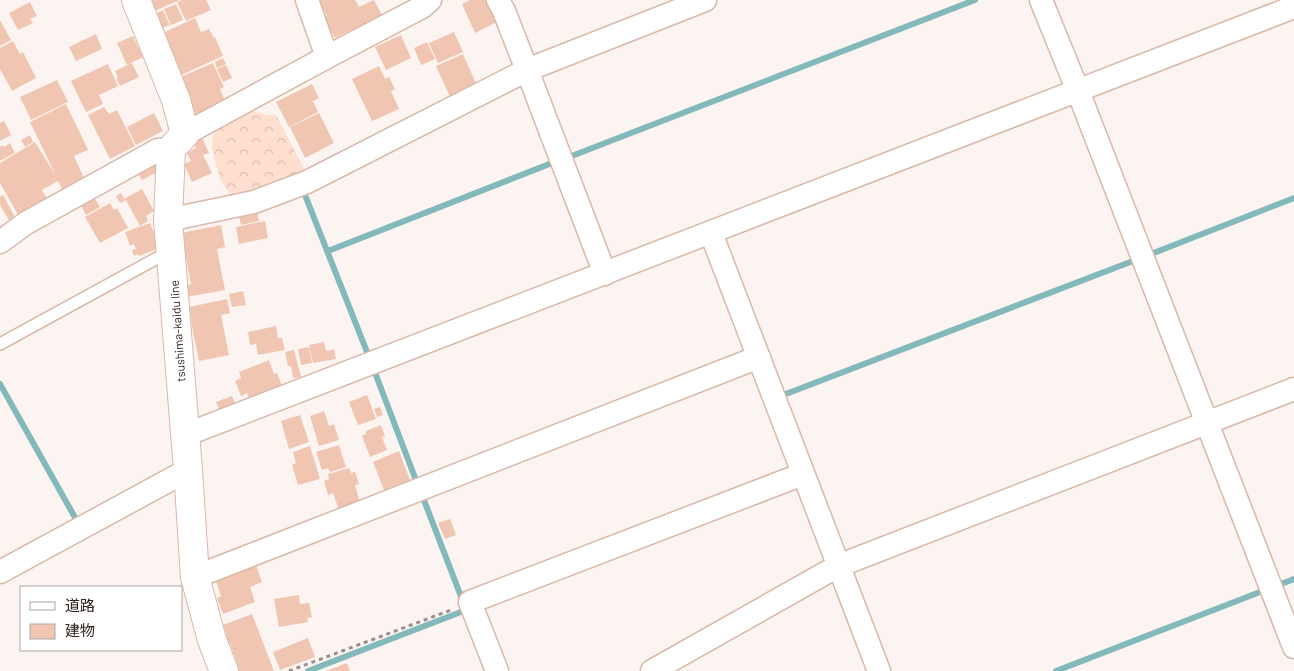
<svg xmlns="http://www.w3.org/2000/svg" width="1294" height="671" font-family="Barlow,'Noto Sans JP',sans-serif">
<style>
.forest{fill:url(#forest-crowns)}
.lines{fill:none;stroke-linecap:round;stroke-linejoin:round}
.stream{stroke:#84b9bb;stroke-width:6}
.building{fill:#f0c6b2}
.lane-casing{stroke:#d9b8a8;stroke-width:14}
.street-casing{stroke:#d9b8a8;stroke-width:25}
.secondary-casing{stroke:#d9b8a8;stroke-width:30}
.path{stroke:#99908b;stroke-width:3;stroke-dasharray:4 4;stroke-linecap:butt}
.lane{stroke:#fff;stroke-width:11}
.street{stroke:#fff;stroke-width:22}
.secondary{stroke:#fff;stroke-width:28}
.labels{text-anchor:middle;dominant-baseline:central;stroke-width:4;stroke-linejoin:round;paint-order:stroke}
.street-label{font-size:12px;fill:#2f221c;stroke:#fff}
</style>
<defs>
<pattern id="forest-crowns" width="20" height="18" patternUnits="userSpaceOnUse" patternTransform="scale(1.25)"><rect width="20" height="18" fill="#ffdfd0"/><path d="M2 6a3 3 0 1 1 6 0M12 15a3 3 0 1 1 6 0" fill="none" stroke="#dbbfb2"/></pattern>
</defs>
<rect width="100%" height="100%" fill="#fbf4f1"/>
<!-- forest -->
<path class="forest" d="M245,109L268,115H276L305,170V179L235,202L220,179L212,149V140L218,123Z"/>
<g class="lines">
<!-- stream -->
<path class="stream" d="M569,157L975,0
M303,190L369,357
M328,251L557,161
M1151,254L1294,198
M374,370L417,483
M0,384L77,521L73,523
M778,397L1133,261
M422,495L462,599
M1281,584L1294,579
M308,671L466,610
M1056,671L1260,592"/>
</g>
<!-- building -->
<path class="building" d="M146,0H180L152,12Z
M182,0H206L211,10L186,21L177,2Z
M319,0H355L359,7L374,0L383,17L353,33L351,30L335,38L324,17L327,16Z
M470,0H485L486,1L489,0L503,19L475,33L462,4Z
M30,2L37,16L30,19L33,23L18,30L9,13Z
M176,4L183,20L171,25L164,9Z
M163,10L170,25L157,30L151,16Z
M195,18L201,32L209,29L214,38L215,37L223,56L179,76L161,34Z
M0,20L11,40L0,46Z
M454,32L463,52L438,63L429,43Z
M96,34L102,49L76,61L69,47Z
M401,35L411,58L386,70L375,47Z
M133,36L143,57L127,65L117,43Z
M13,41L20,54L23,52L36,78L12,91L0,69V48Z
M427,42L435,59L421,65L414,48Z
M463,54L478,88L451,99L436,66Z
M223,58L226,64L217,68L215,62Z
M132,63L139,77L120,86L116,78L118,77L115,71Z
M213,63L224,87L220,89L225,101L194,115L178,78Z
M108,64L118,86L99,95L103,104L86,112L71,81Z
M226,65L232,78L223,82L217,69Z
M379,66L385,79L389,77L395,89L391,91L399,109L372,121L352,79Z
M57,80L68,102L31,120L20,97Z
M312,84L319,98L313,101L318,112L289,127L276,102Z
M66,104L88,150L74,156L84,178L62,189L58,181L42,190L50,204L21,220L0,183V163L35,142L56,176L30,122Z
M104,107L109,114L117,110L135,146L110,159L88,115Z
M154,113L163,131L136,145L127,127Z
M319,113L334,143L305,158L290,127Z
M4,121L11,135L0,141V123Z
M30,135L33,142L25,147L21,140Z
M201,135L209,153L203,155L212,173L192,182L184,164L191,161L187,153L196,148L192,140Z
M10,143L15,153L0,161V147L3,145L4,147Z
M161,160L165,168L142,180L137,172Z
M142,189L154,211L146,216L148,221L140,226L126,200L120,203L116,196L121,193L124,199Z
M92,194L100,207L86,215L79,201Z
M3,195L16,219L10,222L0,205V197Z
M110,203L114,210L117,208L128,228L100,243L85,217Z
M257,212L259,221L241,225L239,216Z
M265,221L268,238L239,244L236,227Z
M150,223L160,248L139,256L138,254L134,256L132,250L136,249L134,244L130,246L125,232Z
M221,225L225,247L217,249L225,290L187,297L184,286L191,284L181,233Z
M243,291L246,305L232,307L229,294Z
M227,299L230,313L221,315L229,355L199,361L191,322L192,321L189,307Z
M276,326L278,338H282L285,350L258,355L256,344L250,345L248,332Z
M324,342L326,351L334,349L336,359L313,363L309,345Z
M309,347L312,363L301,365L298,349Z
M294,350L301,377L293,378L291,366H288L285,352Z
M269,360L274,374L277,373L284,391L251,403L247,393L241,396L235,381L241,378L239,372Z
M367,395L376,419L358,425L349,402Z
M232,396L237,408L221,413L216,402Z
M380,407L383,415L377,417L374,409Z
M324,411L329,426L334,424L339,440L319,446L310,416Z
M300,415L309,442L289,449L281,421Z
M381,425L385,436L382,437L387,450L370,457L362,436L366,434V431Z
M339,445L346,467L330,472L328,468L322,470L316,452Z
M310,446L320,479L298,485L292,465L296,463L293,452Z
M399,451L410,480L384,490L373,462Z
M349,468L351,473L355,472L359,484L355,485L361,506L340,513L333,493L328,495L324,481L329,479L328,474Z
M450,519L456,535L445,539L438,523Z
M255,562L262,582L250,587L255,602L223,614L217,598L221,596L216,581L244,570L243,567Z
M299,595L300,604L309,603L312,617L307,618L308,622L279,627L274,599Z
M252,614L274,671H234L239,669L230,643L225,645L223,637L227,635L223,625Z
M308,638L315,657L280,670L273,652Z
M347,663L350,671H326Z"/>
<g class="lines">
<defs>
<path id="lane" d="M0,344L170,251"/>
<path id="street" d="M307,0L327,57
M498,0L504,11L527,70L605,274
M1041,0L1078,91L1294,647
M185,134L327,57L422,7L430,0
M168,220L254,202L307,182L527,70L705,0
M711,233L879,671
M0,242L26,223L158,150L171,149
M185,435L1294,7
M0,572L188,470
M195,577L759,357
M497,671L470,602L803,474
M652,671L838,566L1294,389"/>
<path id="secondary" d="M136,0L176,100L185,134L171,149L168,220L188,470L195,577L212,640L224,671"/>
</defs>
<!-- lane casing -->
<use href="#lane" class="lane-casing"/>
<!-- street casing -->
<use href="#street" class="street-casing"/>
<!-- secondary casing -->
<use href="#secondary" class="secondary-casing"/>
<!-- path -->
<path class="path" d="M289,671L451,610"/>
<!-- lane -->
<use href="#lane" class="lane"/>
<!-- street -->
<use href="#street" class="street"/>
<!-- secondary -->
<use href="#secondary" class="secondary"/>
</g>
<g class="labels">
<!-- street labels -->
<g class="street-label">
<text transform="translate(177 331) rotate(-94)">tsushima-kaidu line</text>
</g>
</g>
<!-- legend -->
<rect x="20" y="586" width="162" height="65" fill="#ffffff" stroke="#aca7a4"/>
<rect x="30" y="602" width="25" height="8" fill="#ffffff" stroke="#aca7a4"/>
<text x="65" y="611" font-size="15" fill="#2f221c">道路</text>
<rect x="30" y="624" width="25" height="15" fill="#f0c6b2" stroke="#aca7a4"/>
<text x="65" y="636" font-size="15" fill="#2f221c">建物</text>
</svg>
